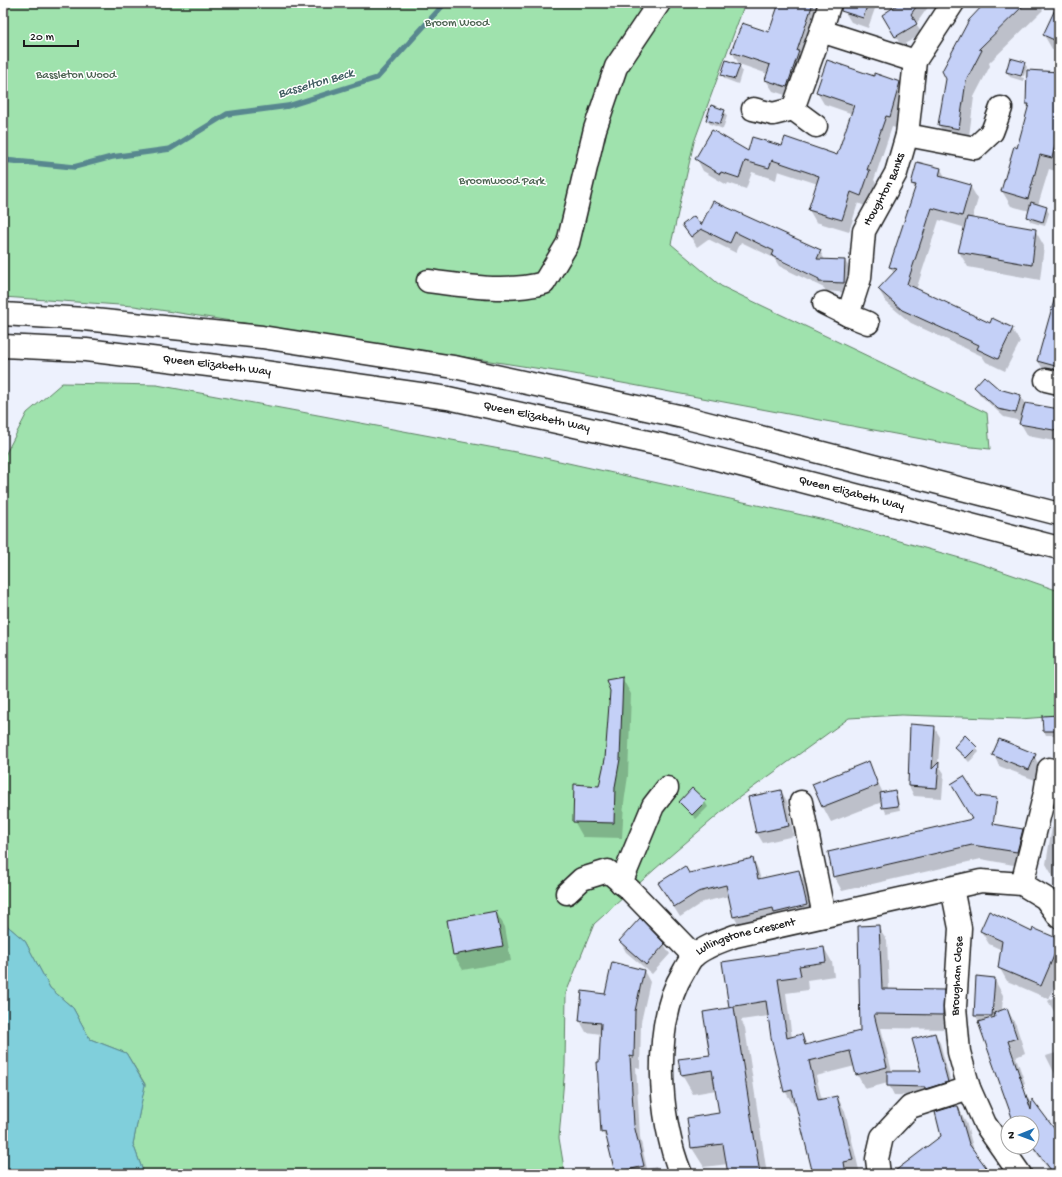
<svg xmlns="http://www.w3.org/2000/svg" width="1062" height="1177" font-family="'Gochi Hand',sans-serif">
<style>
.green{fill:#9fe2ad;stroke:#5e7f64}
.water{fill:#80cfdb;stroke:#58878f}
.shadow{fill:#0003;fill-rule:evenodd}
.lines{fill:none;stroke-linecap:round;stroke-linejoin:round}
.stream{stroke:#58878f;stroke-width:5.5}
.building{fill:#c4d0f7;stroke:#1c1c1c}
.minor-casing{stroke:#1c1c1c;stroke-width:25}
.minor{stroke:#fff;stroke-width:22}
.labels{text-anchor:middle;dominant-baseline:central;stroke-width:3;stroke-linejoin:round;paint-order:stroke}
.park-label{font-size:12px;fill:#4a614f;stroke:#fff}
.street-label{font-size:12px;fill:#1c1c1c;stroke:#fff}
.water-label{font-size:13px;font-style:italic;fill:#3f5b5f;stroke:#fff}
</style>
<rect width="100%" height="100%" fill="#edf1fd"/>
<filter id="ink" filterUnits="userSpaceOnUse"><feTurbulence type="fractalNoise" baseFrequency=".025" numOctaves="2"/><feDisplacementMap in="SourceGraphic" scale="8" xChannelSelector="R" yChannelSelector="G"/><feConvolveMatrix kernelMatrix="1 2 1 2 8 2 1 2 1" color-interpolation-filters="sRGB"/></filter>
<g filter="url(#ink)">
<!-- green -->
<path class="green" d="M3,3H745L694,142L671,244L721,286L987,413L990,449L954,445L574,374L134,306L3,297Z
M62,383L157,385L532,455L829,521L981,564L1059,591V716L1020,719L901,715L849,718L733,802L655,869L594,924L566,993L565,1066L559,1138L565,1174H144L133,1144L145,1084L126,1053L90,1039L73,1008L50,988L25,941L3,922V459L27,413Z"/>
<!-- water -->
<path class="water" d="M3,922L25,941L50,988L73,1008L90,1039L126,1053L145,1085L133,1144L144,1174H3Z"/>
<!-- shadow -->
<path class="shadow" d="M780,3L812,5L818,16L794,98L773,91L766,80L768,74L739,64L732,52L769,33Z
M848,3H877L868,28L851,22L845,12Z
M901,3H931L916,24L922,34L901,46L884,15Z
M987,3H1039L1043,10L989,63L990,66L974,97L968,144L948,141L939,125Z
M1059,10V52L1052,49L1044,35Z
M1024,63L1027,67L1024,76L1009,72V74L1024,78L1023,81L1010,77L1007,72Z
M739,66L742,71L738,84L725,79L722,74Z
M1058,73L1059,172L1049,169L1038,205L1046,208L1049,213L1045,226L1031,222L1028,217L1030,211L1011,206L1002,191L1018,149L1029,109L1027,104Z
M874,77L900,82L906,94L896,128L892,127L874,180L876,183L867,207L858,203L849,232L816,222L809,210L818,184L778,171L776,180L752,172L746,189L728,183L727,185L703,171L697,159L783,148L838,156L853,114L824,104L817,92Z
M724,111L727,116L723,129L710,124L707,120Z
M941,169L946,179L970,186L978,199L972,219L1035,230L1044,246L1040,280L968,267L959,252L966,228L939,220L916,290L990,324L1012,329L1020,342L1005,371L986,362L982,356L911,323L886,302L879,290L894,274L890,266L915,189L912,184Z
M714,202L820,251L825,260L845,261L851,271L849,293L826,291L824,288L779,266L774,258L741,242L736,253L708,239L697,247L683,225L701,227ZM778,258L824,280V282L778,260Z
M1059,283V379L1047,376L1038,361Z
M975,387L999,390L1020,395L1025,404L1059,410V442L1028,436L1021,424V421L1004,417L980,395Z
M622,678L631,694L628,776L624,803L622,838L583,837L574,821L599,787Z
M1059,716V735H1046L1044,731Z
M911,726L934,727L940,737L938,764L944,773L942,798L914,796L909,786Z
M955,747H976L979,752L969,762Z
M1033,754L1039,765L1035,780L999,766L994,755Z
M868,762L883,793L895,791L897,796L900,810L886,813L882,802L831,822L823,807L813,784Z
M781,791L787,801L794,836L763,843L757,833Z
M680,802H705L708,807L696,819Z
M993,822L995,825L1022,829L1030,844L1025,867L981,859L842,891L834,876Z
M1052,827L1059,836V879L1054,878L1046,864Z
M753,859L758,869L761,880L799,871L804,881L812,915L740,927L734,917L729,896L703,902L680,917L665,893L688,874Z
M496,912L505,927L511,961L463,970L454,955L448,921Z
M878,926L887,940L889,990L943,991L951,1005V1029L881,1028L892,1072H922L935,1034L940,1043L953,1091L931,1096L894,1095L888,1083L865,1089L857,1074L855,1066L816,1076L822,1100L837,1097L845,1111L860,1174H820L797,1105L794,1106L785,1091L769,1016L741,1020L745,1028L767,1174H729L728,1164L704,1167L692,1148L688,1119L720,1114L716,1090L693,1094L682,1075L711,1055L731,1009L730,1006L824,948L832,962L834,976L807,980L808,990L786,993L792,1038L802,1035L807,1045L861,1032Z
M981,931L1032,933L1059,940V975L1049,999L1007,981L999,967L1002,950L989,944Z
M620,941L664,944L670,954L652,974L626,952Z
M644,971L650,982L641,1022L640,1068L636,1067L640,1137L647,1169L656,1167L660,1174H616L609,1143L602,1132L601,1034L586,1032L580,1021L606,995Z
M994,979L1003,995L1002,1011L1007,1009L1016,1025L1025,1053L1016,1057L1025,1083L1021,1086L1032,1105L1059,1137V1174H1052L1032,1147V1123H1016L980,1023L975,1015Z
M1059,993V1020L1048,1001Z
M1059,1052V1082L1046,1056Z
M958,1107L966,1122L975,1154L990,1174H893L942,1137Z"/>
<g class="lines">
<!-- stream -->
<path class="stream" d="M3,160L74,167L112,157L170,149L227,114L288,106L377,78L445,3"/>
</g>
<!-- building -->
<path class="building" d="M779,3H813L797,51H799L787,87L765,80L770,65L731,52L742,23L769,32Z
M842,3H868L863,18L841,11Z
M900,3H919L911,14L917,24L895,37L882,15Z
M985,3H1026L979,49L982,50L966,81L959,129L938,125L946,79L942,71L969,20Z
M1058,3H1059V42L1043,35Z
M1010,58L1025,62L1021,76L1006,72Z
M726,60L740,65L735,79L721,75Z
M827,60L874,76V73L900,82L890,117L886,116L867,170H870L861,196L851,192L842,220L808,210L819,176L772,160L769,168L745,161L739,178L721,172L720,174L695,159L712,130L748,151L752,137L782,146L785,137L837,155L854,105L816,92Z
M1027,70L1059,72L1057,117L1059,118V129L1052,158L1040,155L1028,199L1001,191L1014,146L1017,148L1029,104H1026Z
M711,105L725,110L720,124L706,120Z
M917,162L941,168L939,176L971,185L962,216L932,208L907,284L990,323L992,318L1013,328L998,359L977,349L979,345L902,310L878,289L897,269L889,267L916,185L911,184Z
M713,201L821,250L817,259L845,260L844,283L819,282V279L772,256L774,251L735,232L730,243L701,229L691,237L682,225L694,216L701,225Z
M1031,202L1047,207L1043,222L1027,217Z
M967,217L1036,229L1032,265L958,252Z
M1055,297L1059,298V367L1037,361Z
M984,376L999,389L1021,395L1016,413L998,409L974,387Z
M1025,403L1059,409V431L1019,424Z
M623,677L620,759L615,787L614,823L573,822L574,784L599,786L605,759L610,691L606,680Z
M1059,715V731H1043L1042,716Z
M910,724L935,726L932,769L939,762L937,788L908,786Z
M965,735L977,747L966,758L954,747Z
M999,739L1036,754L1029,770L992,755Z
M869,761L878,785L822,807L812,784Z
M964,776L977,796L997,798L993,824L1023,829L1017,852L972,845L833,877L828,852L972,819L951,784Z
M692,788L706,801L692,815L679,802Z
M781,790L789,826L756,833L748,797Z
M895,790L898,806L882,808L880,793Z
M753,858L758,879L799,870L807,905L774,913L773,908L733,917L726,885L698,892L674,907L658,883L685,866L689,873Z
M496,911L503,946L453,955L447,920Z
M989,911L1032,932L1033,928L1059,939V944L1041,986L998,968L1002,941L980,931Z
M640,918L665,944L646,965L619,941Z
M879,925L882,989L944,990L943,1015L874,1014L887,1067L856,1075L850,1051L809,1061L818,1100L837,1096L853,1160L844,1162L846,1174H813L792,1090L784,1092L771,1037L766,1001L729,1007L722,962L824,947L826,962L799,966L801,976L778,979L787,1038L802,1034L805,1045L860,1031L858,926Z
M612,962L644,970L635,1011L634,1057L630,1056L634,1125L644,1166L615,1173L605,1132L601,1133L597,1062H599L601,1023L579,1021L582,991L605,994Z
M976,976L995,978L992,1016H974Z
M734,1007L760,1174H728L723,1144L691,1148L687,1118L719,1113L712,1070L681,1075L678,1059L710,1055L703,1012Z
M1007,1008L1017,1038L1008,1041L1031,1110L1032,1099L1059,1135V1174H1054L1032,1145V1123H1014L978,1022L995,1017L994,1013Z
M935,1033L948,1082L925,1089V1087L887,1086V1071H921L912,1039Z
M955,1106H958L969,1144L991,1174H891L941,1136L935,1112Z"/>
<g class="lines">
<defs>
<g id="minor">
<path d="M821,31L830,3"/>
<path d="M753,109L773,114L793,109L821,31L915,61"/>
<path d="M793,109L816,126"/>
<path d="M907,135L975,148L992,132L1001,108"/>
<path d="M428,281C466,286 507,293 544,283L568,243L595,129L616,67L659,3"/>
<path d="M824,303L848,315"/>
<path d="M3,314L84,319L262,337L454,367L683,417L1059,514"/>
<path id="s1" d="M868,323L848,315L860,278L864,231L896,173L907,135L915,61L953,3"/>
<path id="s2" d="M3,346L86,350L257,371L448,398L675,448L1059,548"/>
<path d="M1046,380L1059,383"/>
<path d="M801,802L824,916"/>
<path d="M621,883L653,806L667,788"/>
<path d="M1022,884L1045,793L1049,769"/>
<path d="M952,888L960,928L955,1007L959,1052L969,1088L985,1124L1020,1174"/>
<path d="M567,893L582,879L608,871L630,890L694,956"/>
<path id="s3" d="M681,1174C658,1120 652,1022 684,971C687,966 690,959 694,956C705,946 722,941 735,936L981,881L1022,884L1045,898L1059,917"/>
<path d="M879,1174L877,1159L882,1137L910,1107L969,1088"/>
</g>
</defs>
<!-- minor casing -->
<use href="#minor" class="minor-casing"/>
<!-- minor -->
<use href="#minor" class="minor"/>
</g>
</g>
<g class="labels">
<!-- park labels -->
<g class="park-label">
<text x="457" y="24">Broom Wood</text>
<text x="76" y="76">Bassleton Wood</text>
<text x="502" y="182">Broomwood Park</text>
</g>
<!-- street labels -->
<g class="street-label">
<text stroke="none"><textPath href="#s1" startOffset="154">Houghton Banks</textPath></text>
<text stroke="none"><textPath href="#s2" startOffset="215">Queen Elizabeth Way</textPath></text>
<text stroke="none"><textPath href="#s2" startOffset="539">Queen Elizabeth Way</textPath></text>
<text stroke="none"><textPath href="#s2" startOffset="863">Queen Elizabeth Way</textPath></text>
<text stroke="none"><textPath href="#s3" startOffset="283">Lullingstone Crescent</textPath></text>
<text transform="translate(958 976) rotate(-87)">Brougham Close</text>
</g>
<!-- water labels -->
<g class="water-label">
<text transform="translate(316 84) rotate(-16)">Basselton Beck</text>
</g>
</g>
<!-- margin -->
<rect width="1062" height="1177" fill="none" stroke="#fff" stroke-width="16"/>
<rect x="8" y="8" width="1046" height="1161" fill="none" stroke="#1c1c1c" stroke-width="1.5" filter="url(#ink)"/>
<!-- north arrow -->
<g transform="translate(1020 1135) rotate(269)"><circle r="19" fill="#ffffff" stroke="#a4a4a4"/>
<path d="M0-3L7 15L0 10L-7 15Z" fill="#1f6fb2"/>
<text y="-6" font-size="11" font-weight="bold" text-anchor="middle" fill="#1c1c1c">N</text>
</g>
<!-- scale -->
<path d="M24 40v6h54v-6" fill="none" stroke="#1c1c1c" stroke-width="2"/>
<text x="30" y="40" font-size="12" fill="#1c1c1c" stroke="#ffffff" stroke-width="3" paint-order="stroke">20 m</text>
</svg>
